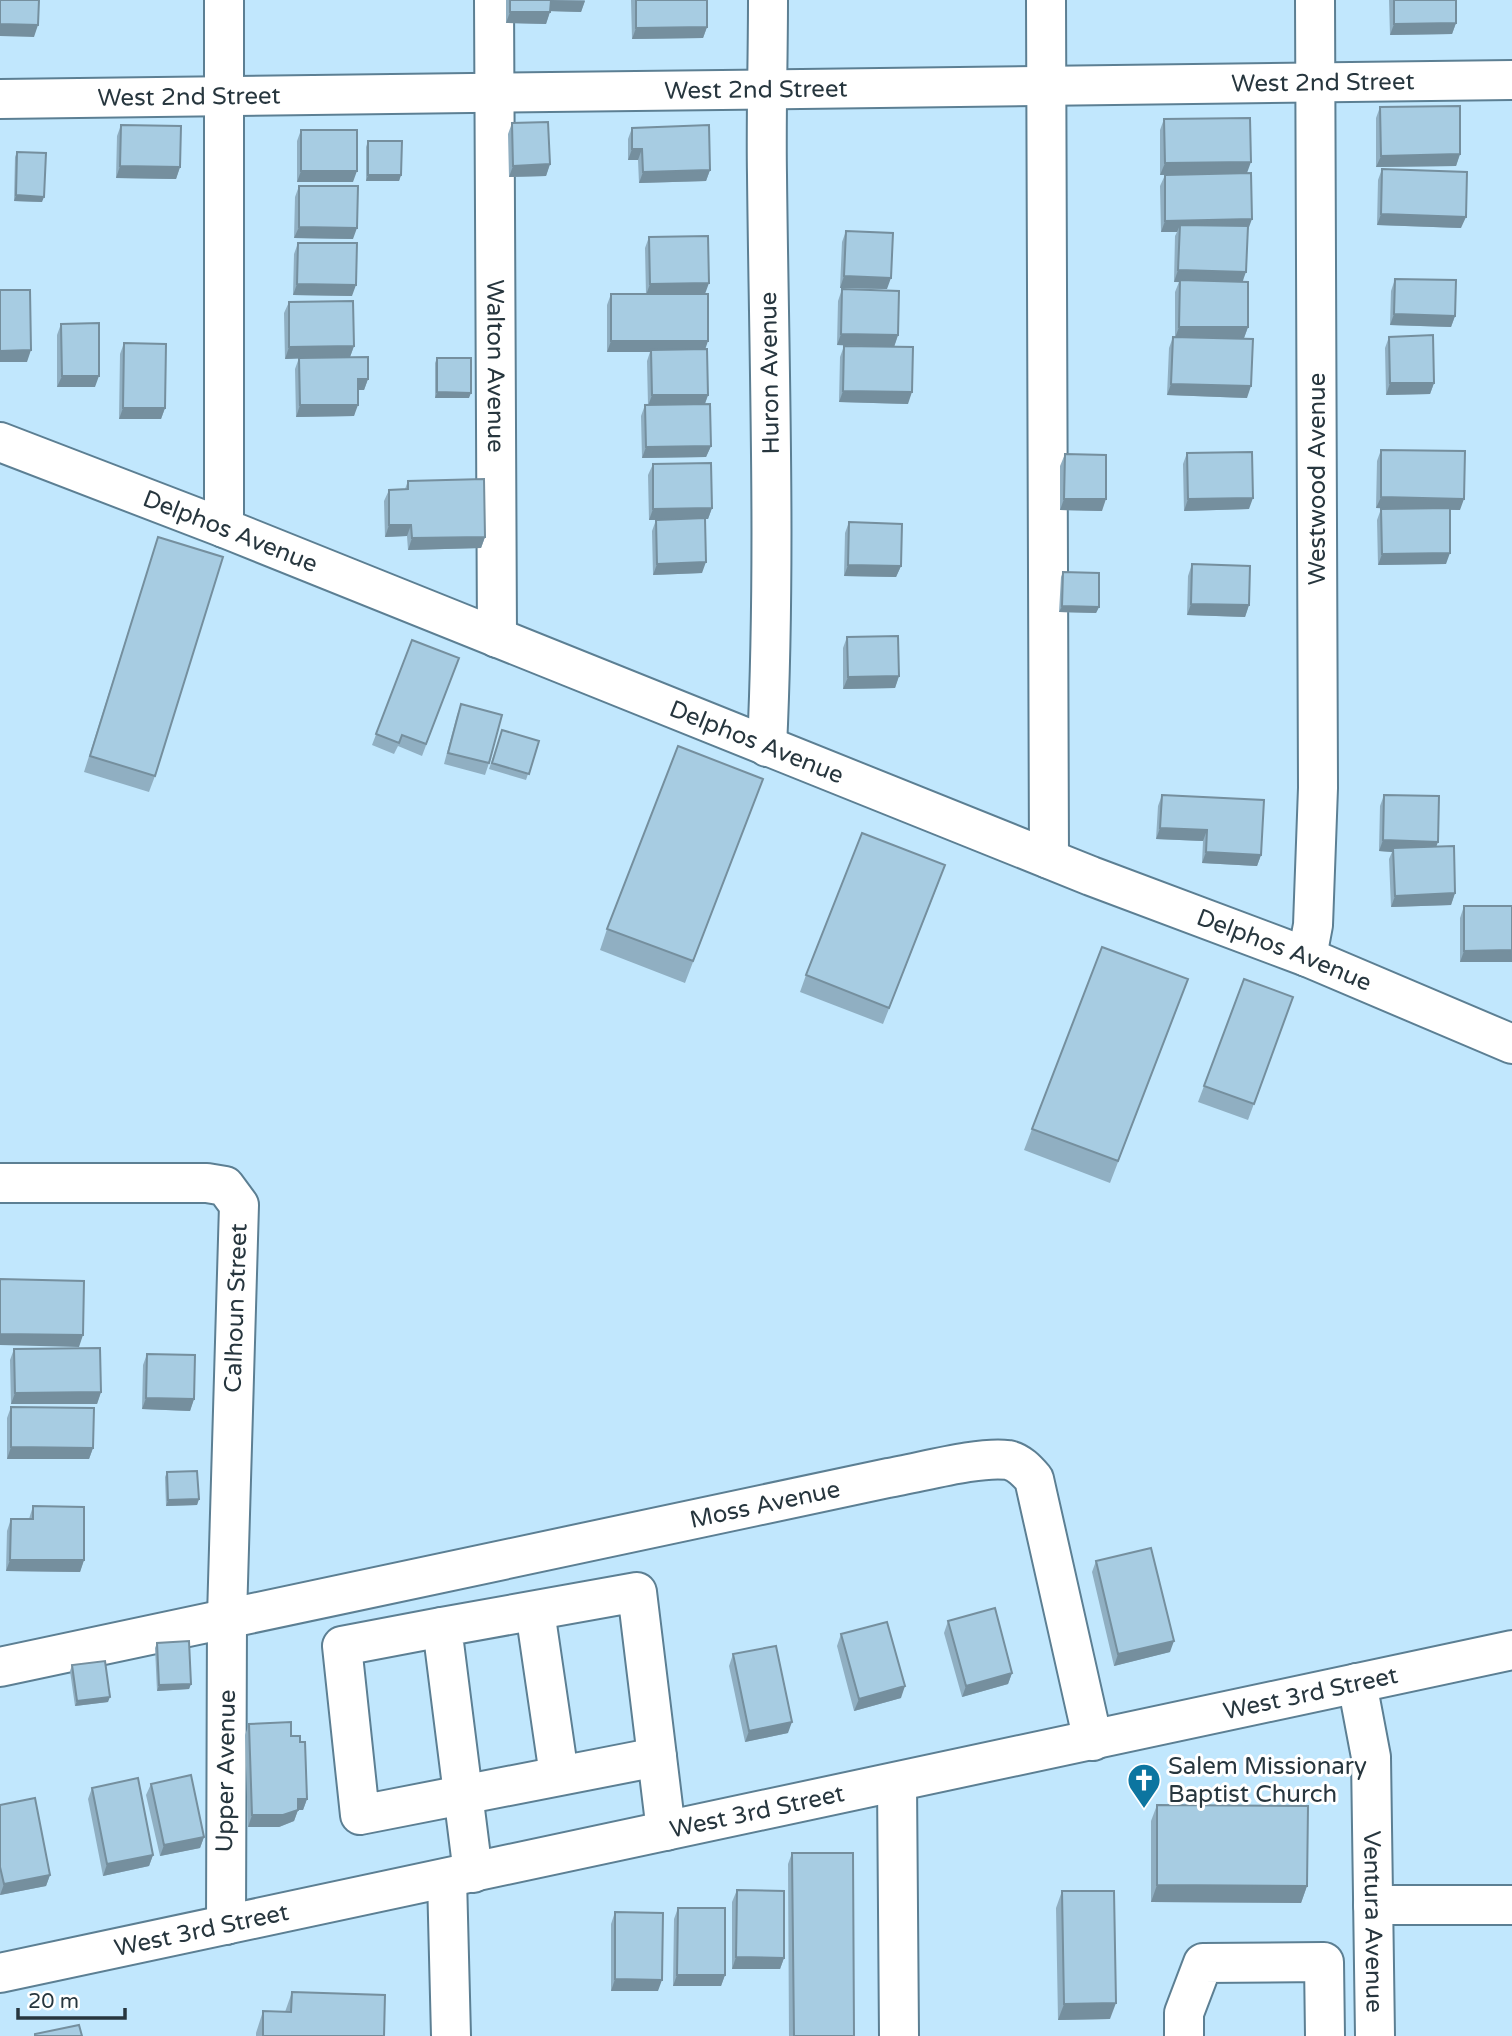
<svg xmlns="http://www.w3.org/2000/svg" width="1512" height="2036" font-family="'Varela Round',sans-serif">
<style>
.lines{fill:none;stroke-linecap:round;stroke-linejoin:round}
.minor-casing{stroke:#5c7f93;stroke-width:42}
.major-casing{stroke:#5c7f93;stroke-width:42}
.minor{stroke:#fff;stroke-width:38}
.major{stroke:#fff;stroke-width:38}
.wall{fill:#90afc2}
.shaded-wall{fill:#758f9e}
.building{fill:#a7cce2;stroke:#758f9e;stroke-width:2}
.labels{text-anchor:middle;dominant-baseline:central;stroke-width:6;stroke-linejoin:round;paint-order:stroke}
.street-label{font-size:24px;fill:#27363e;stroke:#fff}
.poi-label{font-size:24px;fill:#27363e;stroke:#fff;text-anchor:start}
</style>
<rect width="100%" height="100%" fill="#c1e7fd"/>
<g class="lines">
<defs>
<g id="minor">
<path d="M224,0V528"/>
<path id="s1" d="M494,0L497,638"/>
<path d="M1046,0L1049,859"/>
<path id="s2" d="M0,99L1512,80"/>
<path id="s3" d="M0,442L224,528L1091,876L1307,957L1512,1044"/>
<path d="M767,747C776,556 769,365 767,175C766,117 768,58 768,0"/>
<path d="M1307,957L1313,925L1318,788L1315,0"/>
<path d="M0,1183H207L225,1186L239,1205L227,1617L226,1925"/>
<path d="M535,1611L559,1775"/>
<path d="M442,1627L342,1646L360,1815L657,1757"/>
<path id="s4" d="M0,1667L888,1478C919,1473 978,1456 1008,1460C1019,1462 1027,1471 1034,1479L1093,1741"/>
<path id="s5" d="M1357,1683L1371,1757L1375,2036"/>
<path d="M897,1782L899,2036"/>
<path d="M473,1873L442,1627L637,1592L666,1831"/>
<path d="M447,1878L451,2036"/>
<path d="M1373,1905H1512"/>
<path d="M1184,2036V2013L1203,1963L1324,1962L1325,2036"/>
</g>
<g id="major">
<path id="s6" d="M0,1973L1512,1650"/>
</g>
</defs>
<!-- minor casing -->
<use href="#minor" class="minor-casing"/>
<!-- major casing -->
<use href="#major" class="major-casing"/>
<!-- minor -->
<use href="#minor" class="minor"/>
<!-- major -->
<use href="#major" class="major"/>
</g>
<!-- wall -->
<path class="wall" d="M506,0H585L581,12L550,11L546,24L506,23Z
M631,0H707V27L703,38L632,39Z
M1389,0H1456V23L1452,34L1390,35Z
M1380,107L1460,154L1456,166L1376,167V118Z
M1164,119L1247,173L1160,175V130Z
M512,123L550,164L546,176L509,177L508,134Z
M121,125L180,167L176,179L116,178L117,136Z
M632,128L710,170L706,181L639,183L638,160H628V139Z
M301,130L353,182H297V141Z
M368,141L401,175L399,181H366V147Z
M17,152L42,202L14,201L15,157Z
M1382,169L1461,228L1377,225L1378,180Z
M1165,175L1248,230L1243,282L1248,327L1244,338L1247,398L1167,395L1169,348L1173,337H1175V292L1179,282H1174L1175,236L1177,232H1161L1160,186Z
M299,186L353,239L294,238L295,197Z
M846,231L887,289L840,288L842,242Z
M649,237L705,294V349L708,395L705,404L711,446L706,457L642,458L641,416L645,405H648L647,361L650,352H607V305L611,294H646L645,248Z
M298,243L352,296L293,295L294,254Z
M1395,279L1455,316L1451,327L1390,325L1391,291Z
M842,289L898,335L894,347L837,345L838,301Z
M289,302L354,346L350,357L368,379L364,390H358L354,416L296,417L295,369L299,358L285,359L284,313Z
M61,324L95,387H57V335Z
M1389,337L1434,383L1430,394L1386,395L1385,348Z
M124,343L165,408L161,419H119L120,354Z
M844,346L908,404L839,402L840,357Z
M437,358L469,398H435V363Z
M1381,450L1460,510H1450L1446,564L1378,565L1377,520L1381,509H1398L1376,508L1377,461Z
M1187,453L1249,509L1184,511L1183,464Z
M1065,454L1102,511L1060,510V466Z
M653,464L712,508L708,519H705L702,573L653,575L652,531L656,520H665H649L648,475Z
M408,481L485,537L481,548L408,550L407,536L385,537L384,501L389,490L405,489Z
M849,522L901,566L896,577L844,576L845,533Z
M158,537L155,776L149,792L84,772Z
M1192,564L1249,605L1245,617L1187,615L1188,576Z
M1063,572L1099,607L1096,613L1059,612L1061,577Z
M847,637L899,676L895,688L843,689V648Z
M412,640L459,658L422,756L398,746L394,754L372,745Z
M461,704L489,763L485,775L444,764L457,715Z
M502,730L539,741L526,780L489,769Z
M763,779L685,983L600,950L607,929Z
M1162,795L1261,855L1257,866L1202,863L1203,841L1156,839L1158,806Z
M1384,795L1436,847L1455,893L1451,905L1391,907L1389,859L1392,852L1379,851L1380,806Z
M939,882L883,1024L800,992L806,975Z
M1464,906H1512V962H1460V918Z
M1244,979L1293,997L1248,1120L1198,1102Z
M1180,1001L1110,1183L1024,1150L1032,1129Z
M14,1349L101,1392L97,1404H11L10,1360Z
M147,1354L194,1399L190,1411L142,1409L143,1365Z
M11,1407L93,1448L89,1459H7V1418Z
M167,1472L199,1499L197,1505L166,1506L165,1477Z
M33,1506L84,1560L80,1572L6,1571L7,1531L11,1519H29Z
M1096,1561L1170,1652L1114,1666L1092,1572Z
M948,1621L1012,1673L1008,1684L962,1697L944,1633Z
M841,1634L901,1698L854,1711L837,1646Z
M157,1643L191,1684L189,1689L157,1691L155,1648Z
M733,1654L788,1733L745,1742L729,1666Z
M72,1665L108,1702L75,1706L70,1671Z
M249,1724L291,1736L307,1799L303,1810H298L294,1821L279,1827H248L245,1735Z
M151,1784L204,1837L200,1848L160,1856L146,1795Z
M92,1788L153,1855L149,1866L103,1876L88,1799Z
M0,1805L50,1875L46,1886L0,1895Z
M1157,1805L1307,1886L1301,1903L1151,1902V1821Z
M792,1853L854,2036H789L788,1864Z
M737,1890L784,1958L780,1969H732V1902Z
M1062,1891L1110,2019L1058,2020L1056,1908Z
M678,1908L725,1975L721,1986H673L674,1919Z
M615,1912L658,1991H611V1924Z
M292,1992L384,2036H256V2033L263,2011L285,2012Z"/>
<!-- shaded-wall -->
<path class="shaded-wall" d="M551,0L585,1L581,12L547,11Z
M510,12H550L546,24L506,23Z
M1456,23L1452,34L1390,35L1394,24Z
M0,24L38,25L34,37L0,36Z
M707,27L703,38L632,39L636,28Z
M632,149H642L638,160H628Z
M1460,154L1456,166L1376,167L1381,156Z
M1251,162L1247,173L1160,175L1165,163Z
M550,164L546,176L509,177L513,166Z
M120,166L180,167L176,179L116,178Z
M710,170L706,181L639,183L643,172Z
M301,171H357L353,182H297Z
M368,175H401L399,181H366Z
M16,195L44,197L42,202L14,201Z
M1381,214L1466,217L1461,228L1377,225Z
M1252,219L1248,230L1179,232L1180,225L1177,232H1161L1165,221Z
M299,227L357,228L353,239L294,238Z
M1178,270L1246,272L1242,283L1174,282Z
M844,276L891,278L887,289L840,288Z
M709,283L705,294L646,295L650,284Z
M297,284L356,285L352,296L293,295Z
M1394,314L1455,316L1451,327L1390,325Z
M1179,327H1248L1244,338H1175Z
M841,334L898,335L894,347L837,345Z
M611,341H708L704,353L651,350L650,352H607Z
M354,346L350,357L285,359L289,347Z
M31,350L27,362H0V351Z
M62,376H99L95,387H57Z
M358,379H368L364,390H354Z
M1390,383H1434L1430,394L1386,395Z
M1171,384L1251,386L1247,398L1167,395Z
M843,391L912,392L908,404L839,402Z
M437,392L471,393L469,398H435Z
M652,395H708L704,406H648Z
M300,405H358L354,416L296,417Z
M123,408H165L161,419H119Z
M711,446L706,457L642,458L646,447Z
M1381,497L1464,499L1460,510L1376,508Z
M1253,498L1249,509L1184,511L1188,499Z
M1064,499H1106L1102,511L1060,510Z
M712,508L708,519L649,520L653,509Z
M389,525H411L407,536L385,537Z
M485,537L481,548L408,550L412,538Z
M1450,553L1446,564L1378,565L1382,554Z
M706,562L702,573L653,575L657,564Z
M848,565L901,566L896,577L844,576Z
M1191,604L1249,605L1245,617L1187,615Z
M1062,606L1099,607L1096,613L1059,612Z
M899,676L895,688L843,689L848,677Z
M1160,828L1207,830L1203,841L1156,839Z
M1383,840L1438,842L1434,853L1393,848L1392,852L1379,851Z
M1206,852L1261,855L1257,866L1202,863Z
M1455,893L1451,905L1391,907L1395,896Z
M1512,950V962H1460L1464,951Z
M0,1334L83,1335L79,1347L0,1345Z
M101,1392L97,1404H11L15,1393Z
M146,1398L194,1399L190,1411L142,1409Z
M11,1447L93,1448L89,1459H7Z
M199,1499L197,1505L166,1506L168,1500Z
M10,1560H84L80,1572L6,1571Z
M1174,1641L1170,1652L1114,1666L1118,1654Z
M1012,1673L1008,1684L962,1697L966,1686Z
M191,1684L189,1689L157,1691L159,1685Z
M905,1686L901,1698L854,1711L859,1699Z
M110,1697L108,1702L75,1706L77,1701Z
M792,1722L788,1733L745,1742L749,1731Z
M298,1799H307L303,1810H294Z
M298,1810L294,1821L279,1827H248L252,1815Z
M204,1837L200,1848L160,1856L164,1845Z
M153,1855L149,1866L103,1876L107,1864Z
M50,1875L46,1886L0,1895L4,1884Z
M1157,1885L1307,1886L1301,1903L1151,1902Z
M736,1957L784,1958L780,1969H732Z
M677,1975H725L721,1986H673Z
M615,1979L662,1980L658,1991H611Z
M1116,2003L1110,2019L1058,2020L1064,2004Z"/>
<!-- building -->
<path class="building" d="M0,0H39L38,25L0,24Z
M510,0H551L550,12H510Z
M636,0H707V27L636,28Z
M1394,0H1456V23L1394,24Z
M1460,106V154L1381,156L1380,107Z
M1250,118L1251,162L1165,163L1164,119Z
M548,122L550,164L513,166L512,123Z
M121,125L181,126L180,167L120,166Z
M709,125L710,170L643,172L642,149H632V128Z
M301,130H357V171H301Z
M368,141H402L401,175H368Z
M17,152L46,153L44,197L16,195Z
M1382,169L1467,172L1466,217L1381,214Z
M1251,173L1252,219L1165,221V175Z
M299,186H358L357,228L299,227Z
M1180,225L1248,226L1246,272L1178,270Z
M846,231L893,233L891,278L844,276Z
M708,236L709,283L650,284L649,237Z
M298,243H357L356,285L297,284Z
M1395,279L1456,280L1455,316L1394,314Z
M1180,280L1248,282V327H1179Z
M842,289L899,291L898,335L841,334Z
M0,290H30L31,350L0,351Z
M611,294H708V341H611Z
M353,301L354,346L289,347V302Z
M99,323V376H62L61,324Z
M1433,335L1434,383H1390L1389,337Z
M1173,337L1253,339L1251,386L1171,384Z
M124,343L166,344L165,408H123Z
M844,346L913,347L912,392L843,391Z
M707,349L708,395H652L651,350Z
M368,357V379H358V405H300L299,358Z
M437,358H471V393L437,392Z
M710,404L711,446L646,447L645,405Z
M1381,450L1465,451L1464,499L1381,497Z
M1252,452L1253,498L1188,499L1187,453Z
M1065,454L1106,455V499H1064Z
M711,463L712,508L653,509V464Z
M484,479L485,537L412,538L411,525H389V490L408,489V481Z
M1450,508V553L1382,554L1381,509Z
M705,518L706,562L657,564L656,520Z
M849,522L902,524L901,566L848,565Z
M158,537L223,557L155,776L90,756Z
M1192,564L1250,566L1249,605L1191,604Z
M1063,572L1099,573V607L1062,606Z
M898,636L899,676L848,677L847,637Z
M412,640L459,658L426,744L402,735L399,743L376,734Z
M461,704L502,715L489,763L448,753Z
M502,730L539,741L529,774L492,763Z
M678,746L763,779L693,961L607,929Z
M1162,795L1264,800L1261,855L1206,852L1207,830L1160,828Z
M1384,795L1439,796L1438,842L1383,840Z
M862,833L945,865L889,1008L806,975Z
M1454,846L1455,893L1395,896L1393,848Z
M1464,906H1512V950L1464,951Z
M1102,947L1188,979L1118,1161L1032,1129Z
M1244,979L1293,997L1254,1104L1204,1086Z
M0,1279L84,1281L83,1335L0,1334Z
M100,1348L101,1392L15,1393L14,1349Z
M147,1354L195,1355L194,1399L146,1398Z
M11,1407L94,1408L93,1448L11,1447Z
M197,1471L199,1499L168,1500L167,1472Z
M33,1506L84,1507V1560H10L11,1519H33Z
M1151,1548L1174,1641L1118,1654L1096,1561Z
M995,1608L1012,1673L966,1686L948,1621Z
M887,1622L905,1686L859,1699L841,1634Z
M189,1641L191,1684L159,1685L157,1643Z
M776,1646L792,1722L749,1731L733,1654Z
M105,1661L110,1697L77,1701L72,1665Z
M291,1722V1736H300V1742H305L307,1799H298V1810L283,1815H252L249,1724Z
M191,1775L204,1837L164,1845L151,1784Z
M138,1778L153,1855L107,1864L92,1788Z
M35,1798L50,1875L4,1884L0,1867V1805Z
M1157,1805L1308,1806L1307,1886L1157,1885Z
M792,1853H853L854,2036H794Z
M737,1890L784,1891V1958L736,1957Z
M1062,1891H1114L1116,2003L1064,2004Z
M678,1908H725V1975H677Z
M615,1912L663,1913L662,1980L615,1979Z
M292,1992L385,1995L384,2036H263V2011L291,2012Z
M79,2025L82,2036H35V2034Z"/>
<!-- icons -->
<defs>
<symbol id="church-pin" viewBox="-11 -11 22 30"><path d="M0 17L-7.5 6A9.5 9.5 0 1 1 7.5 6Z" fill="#0c75a0" stroke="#fff"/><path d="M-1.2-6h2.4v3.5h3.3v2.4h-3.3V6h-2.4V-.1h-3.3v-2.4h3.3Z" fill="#fff"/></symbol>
</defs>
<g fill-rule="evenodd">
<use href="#church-pin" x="1125" y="1761" width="38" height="52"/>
</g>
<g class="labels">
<!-- street labels -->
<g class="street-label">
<text stroke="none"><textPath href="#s2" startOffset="1323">West 2nd Street</textPath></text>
<text stroke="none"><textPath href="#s2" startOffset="756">West 2nd Street</textPath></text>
<text stroke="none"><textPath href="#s2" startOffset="189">West 2nd Street</textPath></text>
<text stroke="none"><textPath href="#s1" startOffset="366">Walton Avenue</textPath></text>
<text transform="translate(770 373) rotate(-91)">Huron Avenue</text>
<text transform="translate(1317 479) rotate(-90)">Westwood Avenue</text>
<text stroke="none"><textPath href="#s3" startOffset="247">Delphos Avenue</textPath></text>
<text stroke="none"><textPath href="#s3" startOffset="814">Delphos Avenue</textPath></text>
<text stroke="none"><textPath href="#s3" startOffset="1381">Delphos Avenue</textPath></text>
<text transform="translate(236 1308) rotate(-88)">Calhoun Street</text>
<text stroke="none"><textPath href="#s4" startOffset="782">Moss Avenue</textPath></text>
<text stroke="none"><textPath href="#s6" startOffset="1340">West 3rd Street</textPath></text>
<text transform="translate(226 1771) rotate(-89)">Upper Avenue</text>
<text stroke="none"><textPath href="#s6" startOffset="774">West 3rd Street</textPath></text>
<text stroke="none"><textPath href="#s5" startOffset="240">Ventura Avenue</textPath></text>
<text stroke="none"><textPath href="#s6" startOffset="206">West 3rd Street</textPath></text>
</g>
<!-- poi labels -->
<g class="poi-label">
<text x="1168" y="1766">Salem Missionary<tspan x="1168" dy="28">Baptist Church</tspan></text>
</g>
</g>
<!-- scale -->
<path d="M18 2008v10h107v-10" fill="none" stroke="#27363e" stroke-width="3.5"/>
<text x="28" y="2008" font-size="21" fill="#27363e" stroke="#ffffff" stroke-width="5" paint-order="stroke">20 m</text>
</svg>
